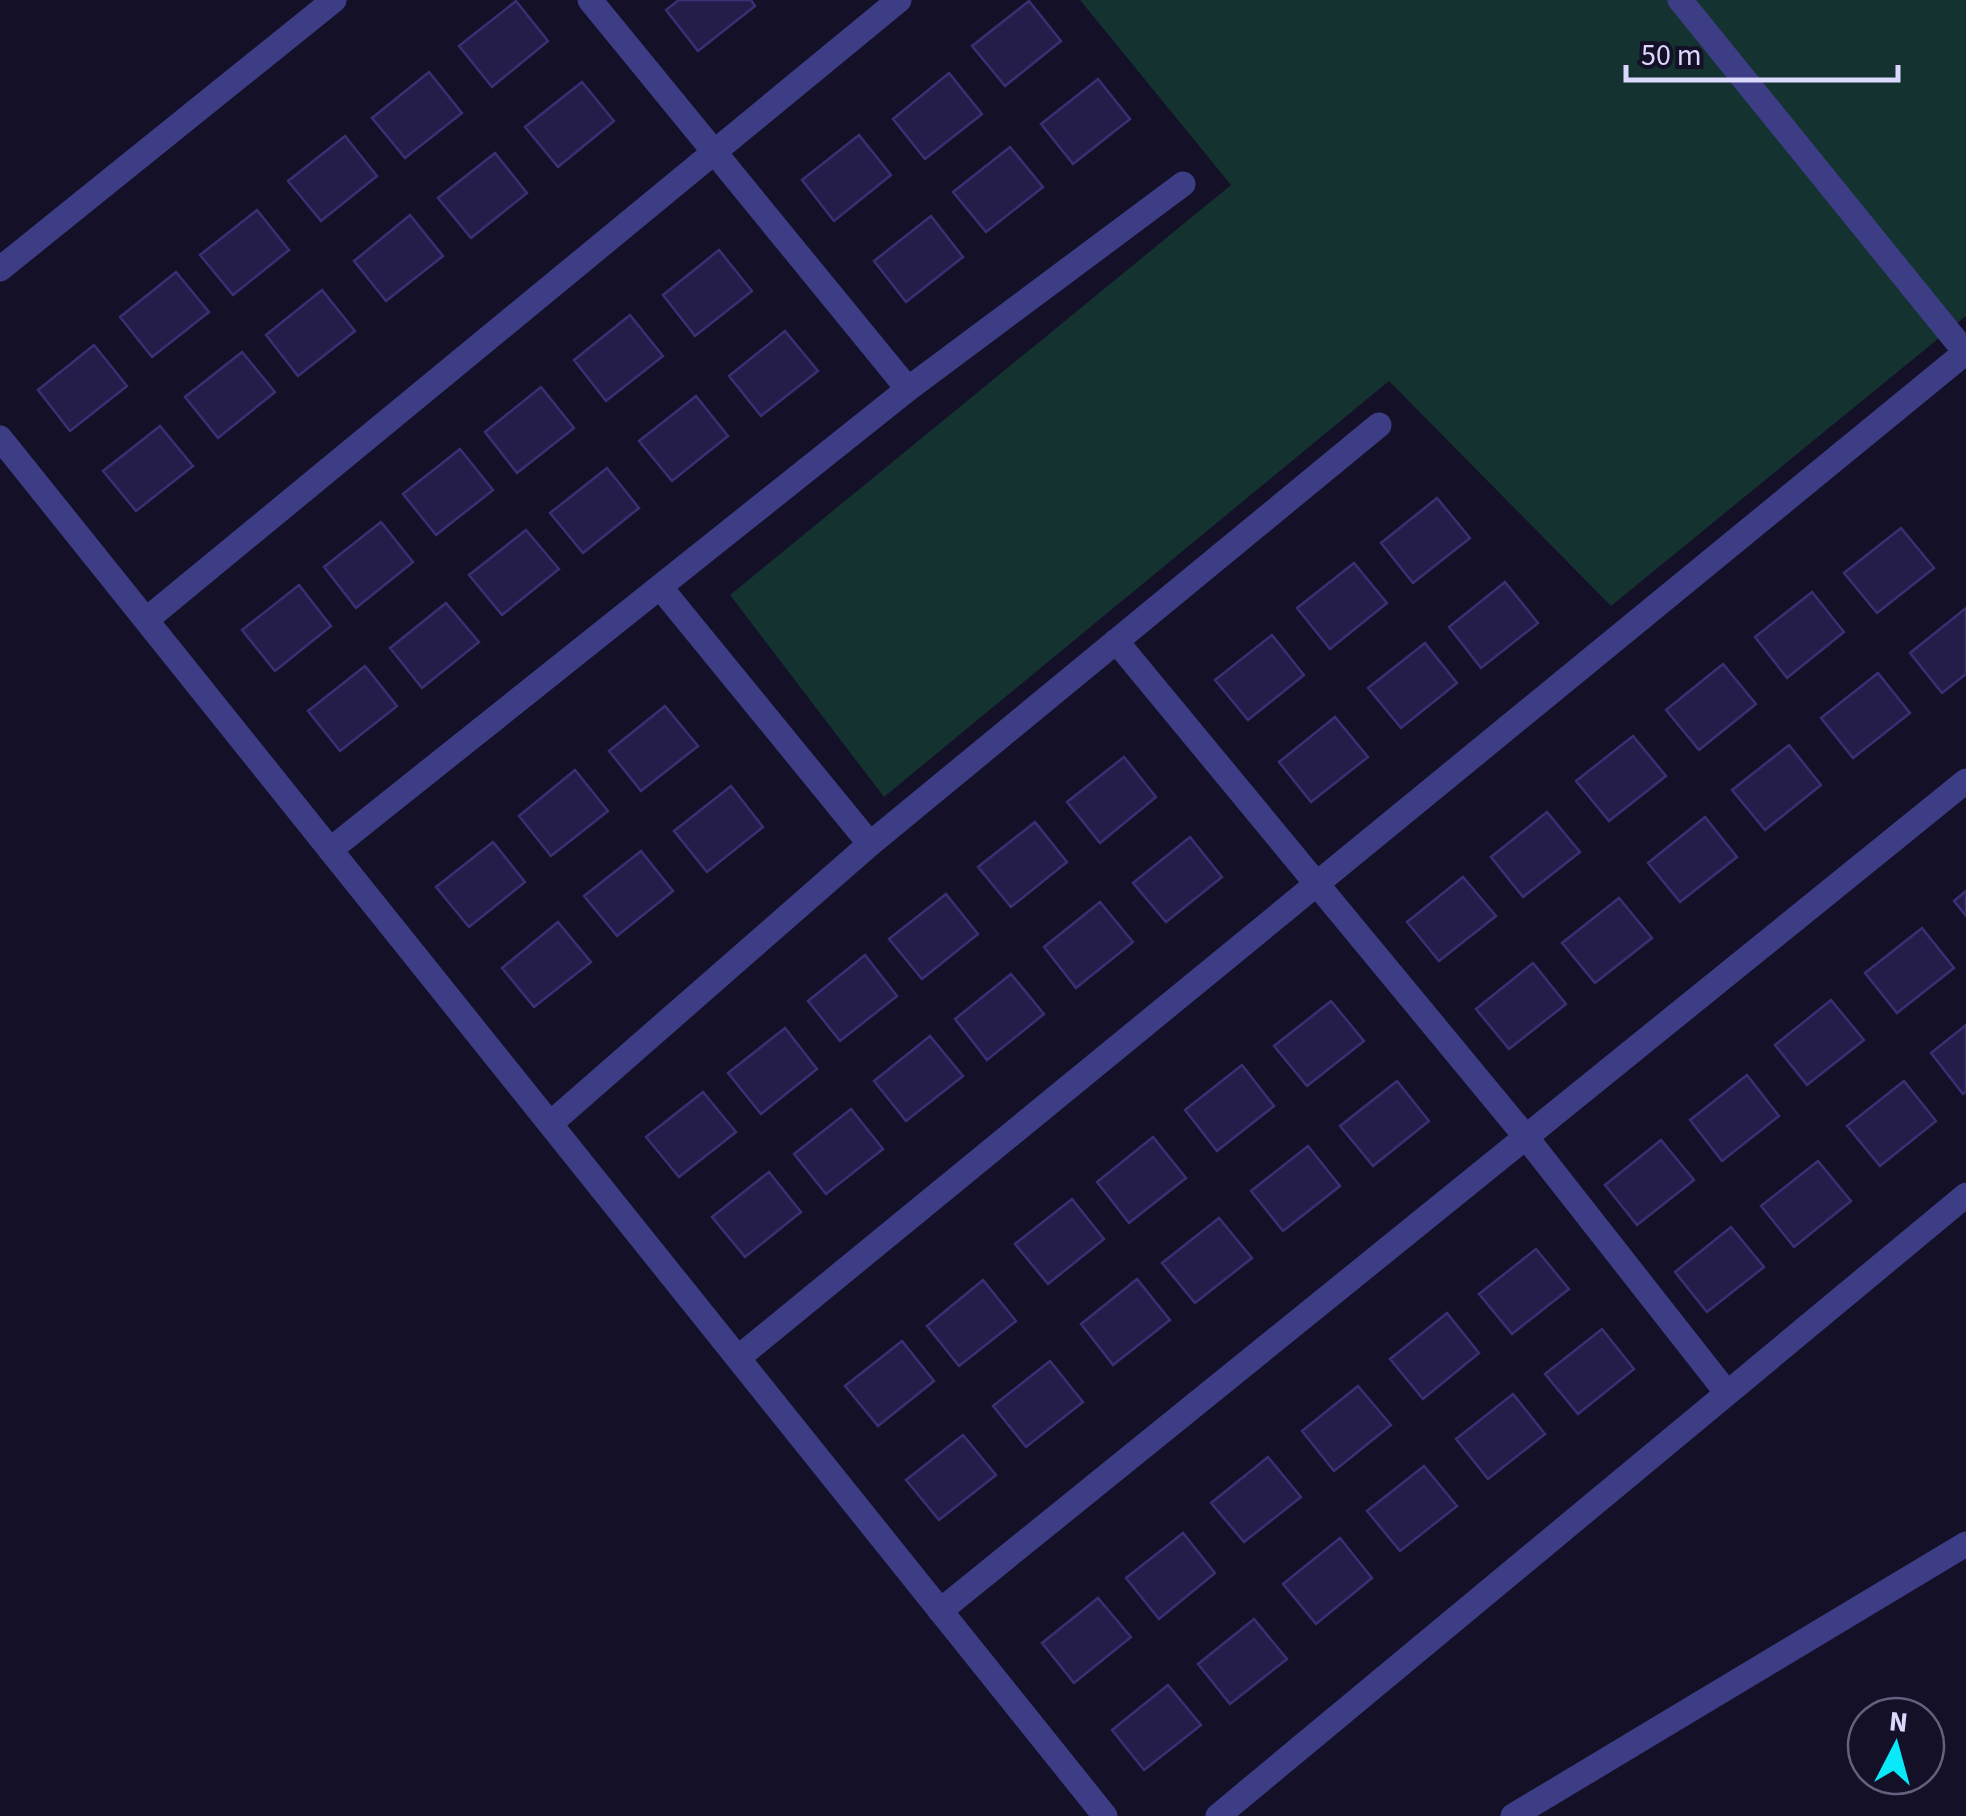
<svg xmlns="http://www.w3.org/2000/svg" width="1966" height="1816" font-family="'Source Sans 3',sans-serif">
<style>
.green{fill:#143230}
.building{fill:#241d49;stroke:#3b2f74;stroke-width:2.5}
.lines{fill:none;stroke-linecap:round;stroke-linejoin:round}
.minor{stroke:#3d3d86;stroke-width:25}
</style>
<rect width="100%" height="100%" fill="#141028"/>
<!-- green -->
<path class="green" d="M1080,0H1966V316L1611,606L1389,381L884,797L730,595L1231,185Z"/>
<!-- building -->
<path class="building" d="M679,0H751L755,6L698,51L666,10Z
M516,1L548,41L492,87L459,46Z
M1029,1L1061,41L1005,86L972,46Z
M429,72L462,113L405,158L372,118Z
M949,73L982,114L925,159L893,119Z
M1098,79L1130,119L1073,164L1041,124Z
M582,82L614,121L558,167L525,127Z
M859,135L891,175L834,221L802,180Z
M345,136L377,176L321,221L288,181Z
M1010,147L1043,187L986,232L953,192Z
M495,153L527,193L471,238L438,198Z
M257,210L289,250L233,295L200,255Z
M410,215L443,256L386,301L354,261Z
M931,216L963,257L906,302L874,261Z
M719,250L752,291L695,336L663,295Z
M176,272L209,312L152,357L120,317Z
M322,290L355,331L298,376L266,335Z
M630,315L663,356L606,401L574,360Z
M785,331L818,371L761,416L729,376Z
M94,345L127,386L70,431L38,390Z
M242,352L275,392L218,438L185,397Z
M541,387L574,428L517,473L485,432Z
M696,396L728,436L672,481L639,441Z
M160,426L193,466L136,511L103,471Z
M460,449L493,490L436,535L403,494Z
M607,468L639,508L583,553L550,513Z
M1437,498L1470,538L1413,583L1381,543Z
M381,522L413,562L356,608L324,567Z
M1901,528L1934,568L1877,613L1844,573Z
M526,530L559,569L502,615L469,575Z
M1354,563L1387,603L1330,649L1297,608Z
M1505,582L1538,623L1481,668L1449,627Z
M299,585L331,626L275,671L242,630Z
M1812,592L1844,632L1787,678L1755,637Z
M446,603L479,642L422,688L390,648Z
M1966,608V674L1942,693L1910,653Z
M1272,635L1304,675L1248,720L1215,680Z
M1425,643L1457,683L1401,728L1368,688Z
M1723,664L1756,704L1699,750L1666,710Z
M365,666L397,706L340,751L308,711Z
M1878,673L1910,713L1853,758L1821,718Z
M665,706L698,746L641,791L609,751Z
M1335,717L1368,757L1311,802L1279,762Z
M1633,736L1666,776L1609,821L1576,781Z
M1789,745L1821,785L1765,830L1732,790Z
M1124,757L1156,797L1100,843L1067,802Z
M575,770L608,811L551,856L519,816Z
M731,786L763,827L707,872L674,831Z
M1547,812L1580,852L1523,897L1491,857Z
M1705,817L1737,857L1680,902L1648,863Z
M1035,822L1067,862L1011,907L978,867Z
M1190,837L1222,877L1166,922L1133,883Z
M493,842L525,882L469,927L436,887Z
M641,851L673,891L617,936L584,896Z
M1463,877L1496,916L1439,961L1407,922Z
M1966,891V916L1954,901Z
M946,894L978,934L922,979L889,939Z
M1619,898L1652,938L1595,983L1562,943Z
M1100,902L1133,942L1076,988L1044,947Z
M558,922L591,962L534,1007L502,968Z
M1922,928L1954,968L1897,1013L1865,973Z
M865,955L897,996L840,1041L808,1001Z
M1533,963L1566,1004L1509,1049L1476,1009Z
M1011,974L1044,1014L987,1060L955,1019Z
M1831,1000L1864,1040L1807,1085L1775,1045Z
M1331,1001L1364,1041L1307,1086L1274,1046Z
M1966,1025V1092L1963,1094L1931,1053Z
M785,1028L817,1069L761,1114L728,1073Z
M930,1036L963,1076L906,1121L874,1081Z
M1242,1065L1274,1106L1217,1151L1185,1110Z
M1747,1075L1779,1116L1722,1161L1690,1120Z
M1397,1081L1429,1121L1373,1166L1340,1126Z
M1904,1081L1936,1121L1880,1166L1847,1126Z
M703,1092L736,1132L679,1177L646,1137Z
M851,1109L883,1149L826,1194L794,1154Z
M1153,1137L1186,1178L1129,1223L1097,1182Z
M1661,1140L1694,1180L1637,1225L1605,1185Z
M1308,1146L1340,1186L1283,1231L1251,1191Z
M1818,1161L1851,1201L1794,1247L1761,1206Z
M769,1172L801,1212L745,1257L712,1217Z
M1072,1199L1104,1239L1048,1284L1015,1244Z
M1219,1218L1252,1258L1195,1303L1162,1263Z
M1731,1227L1764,1267L1707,1312L1675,1272Z
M1536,1249L1569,1289L1512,1334L1479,1294Z
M1137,1279L1170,1320L1113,1365L1081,1324Z
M983,1280L1016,1321L959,1366L927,1326Z
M1447,1313L1479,1353L1423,1399L1390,1359Z
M1602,1329L1634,1369L1578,1414L1545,1374Z
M902,1341L934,1381L878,1426L845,1386Z
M1050,1361L1083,1402L1026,1447L993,1406Z
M1358,1386L1391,1425L1334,1471L1302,1431Z
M1513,1394L1545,1434L1488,1479L1456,1439Z
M963,1435L996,1475L939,1520L906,1480Z
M1268,1457L1301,1497L1244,1542L1211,1503Z
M1424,1466L1457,1506L1400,1551L1367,1511Z
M1183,1533L1215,1573L1159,1619L1126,1578Z
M1340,1538L1372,1578L1316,1624L1283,1584Z
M1098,1598L1131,1637L1074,1683L1042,1643Z
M1254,1619L1287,1659L1230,1704L1198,1664Z
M1168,1685L1201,1725L1144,1770L1112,1730Z"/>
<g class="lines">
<!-- minor -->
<path class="minor" d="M590,0L908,389
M1680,0L1966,353
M0,269L334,0
M0,438L1105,1816
M660,587L870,844
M146,620L899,0
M1116,641L1526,1137L1727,1393
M330,850L908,389L1183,184
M550,1124L870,844L1379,425
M738,1358L1966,352
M940,1611L1966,781
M1218,1816L1966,1195
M1513,1816L1966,1544"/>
</g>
<!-- north arrow -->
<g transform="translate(1896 1746) rotate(6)"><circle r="48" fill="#141028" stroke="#64607e" stroke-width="2.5"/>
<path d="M0-8L18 38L0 25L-18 38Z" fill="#09e9fa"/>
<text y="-15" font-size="28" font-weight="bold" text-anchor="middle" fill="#dbd8fe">N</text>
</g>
<!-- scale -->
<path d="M1626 65v15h272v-15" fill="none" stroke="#dbd8fe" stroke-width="5"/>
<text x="1641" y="65" font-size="30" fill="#dbd8fe" stroke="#141028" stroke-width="8" paint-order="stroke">50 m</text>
</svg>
